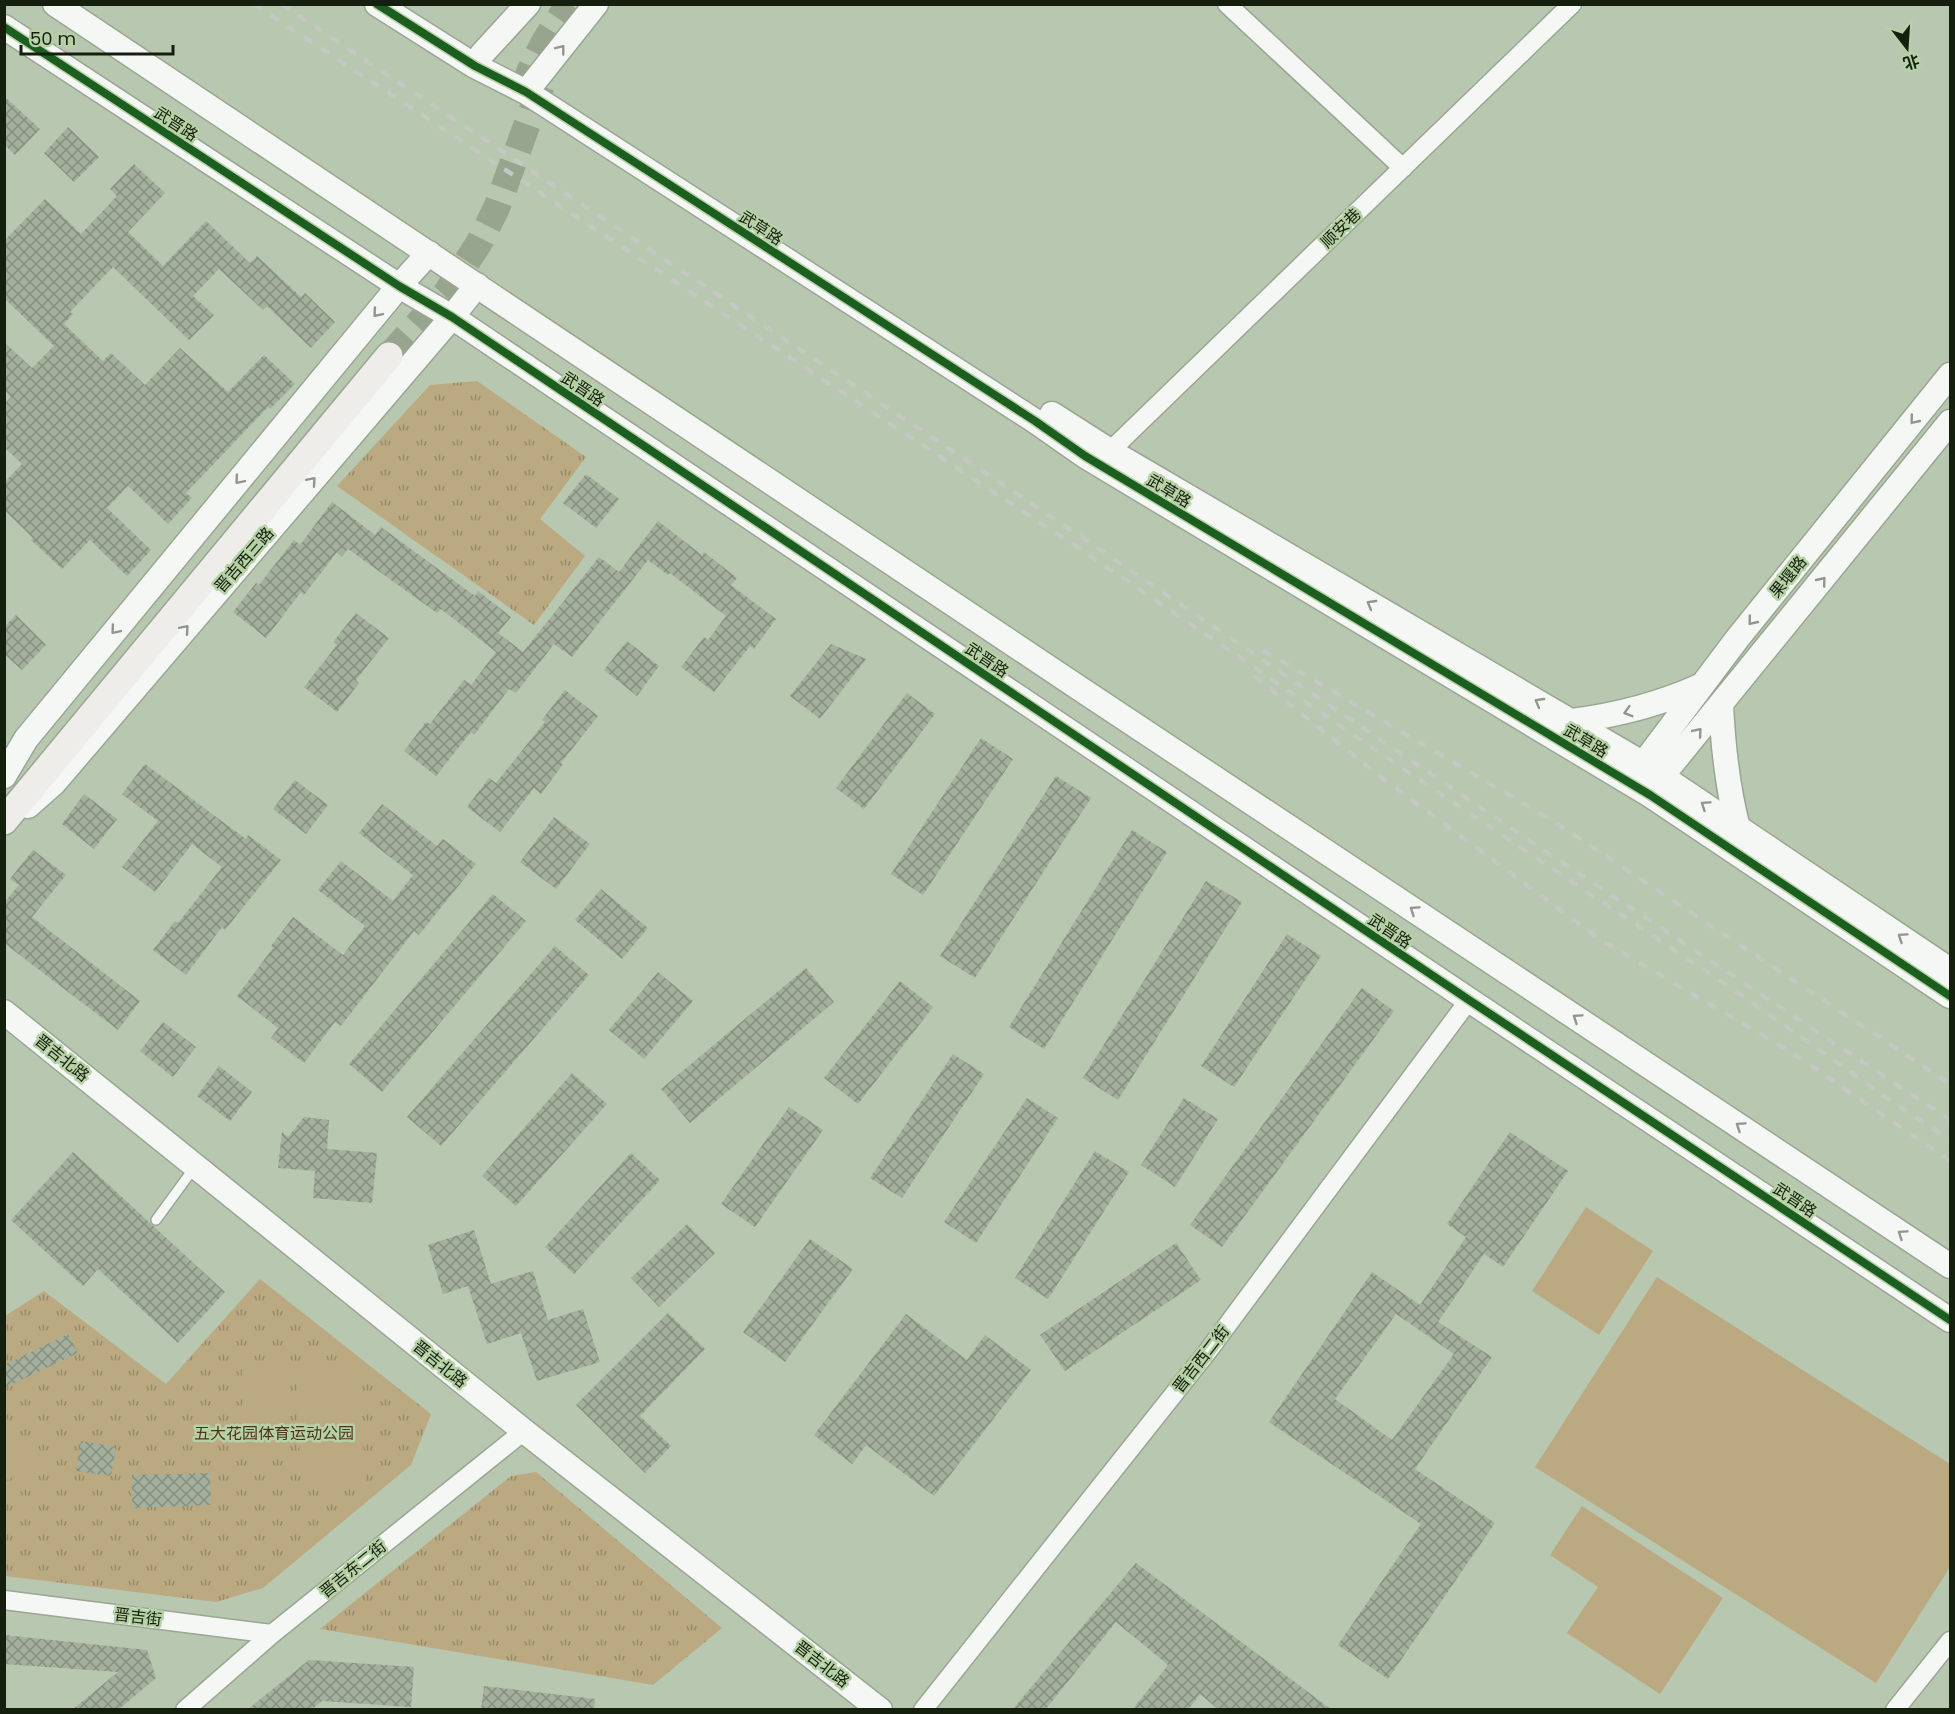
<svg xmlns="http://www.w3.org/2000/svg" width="1955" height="1714" font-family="Poppins,'Noto Sans SC',sans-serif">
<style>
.park{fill:url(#park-tufts)}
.pitch{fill:#bbaa81}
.building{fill:url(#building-cross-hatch);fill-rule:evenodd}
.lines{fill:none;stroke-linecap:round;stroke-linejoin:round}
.secondary-tunnel{stroke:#97a58f;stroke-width:27;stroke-dasharray:27 14;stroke-linecap:butt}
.service-casing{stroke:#9aa693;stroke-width:12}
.minor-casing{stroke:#9aa693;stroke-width:21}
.tertiary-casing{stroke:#9aa693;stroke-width:27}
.secondary-casing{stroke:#9aa693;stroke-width:30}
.service{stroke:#f4f7f3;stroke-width:9}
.minor{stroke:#f4f7f3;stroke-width:18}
.tertiary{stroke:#f4f7f3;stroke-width:24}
.secondary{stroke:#eeedea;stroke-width:27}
.rail{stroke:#c3c8c0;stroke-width:4.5;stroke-dasharray:10 10;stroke-linecap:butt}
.cycleway-casing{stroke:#b6d1a5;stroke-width:11}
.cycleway{stroke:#1b5e20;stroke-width:8}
.oneway{stroke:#90968c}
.labels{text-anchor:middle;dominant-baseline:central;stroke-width:5;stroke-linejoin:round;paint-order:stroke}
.street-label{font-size:16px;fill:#151f0e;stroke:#b6d1a5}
.park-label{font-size:16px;fill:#4c3618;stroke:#b6d1a5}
</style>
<defs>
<pattern id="park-tufts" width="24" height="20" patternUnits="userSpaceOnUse" patternTransform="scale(1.5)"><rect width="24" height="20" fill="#bbaa81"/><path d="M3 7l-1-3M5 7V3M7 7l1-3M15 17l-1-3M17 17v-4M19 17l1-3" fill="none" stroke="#978a68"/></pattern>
<pattern id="building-cross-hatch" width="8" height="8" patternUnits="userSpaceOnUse" patternTransform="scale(1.5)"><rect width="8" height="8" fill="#a4b09d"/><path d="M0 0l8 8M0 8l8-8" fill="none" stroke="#848f7e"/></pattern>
</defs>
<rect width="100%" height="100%" fill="#b8c7af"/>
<!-- park -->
<path class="park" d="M477,381L586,457L540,519L585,556L534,625L337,486L430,385Z
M260,1279L431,1414L411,1465L263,1588L216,1602L5,1576V1316L44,1291L166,1384Z
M536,1472L722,1628L653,1685L320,1629L511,1476Z"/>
<!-- pitch -->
<path class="pitch" d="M1586,1207L1653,1251L1599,1335L1532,1291Z
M1657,1277L1950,1464V1567L1876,1683L1535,1467Z
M360,1364L365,1483L301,1486L296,1367Z
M284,1368L288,1453L245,1455L242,1371Z
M4,1413L33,1466L5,1481H4Z
M1582,1506L1723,1598L1660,1694L1567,1633L1598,1587L1550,1555Z"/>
<!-- building -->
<path class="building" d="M4,96L40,129L15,155L4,144Z
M68,127L99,157L74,182L44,153Z
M134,164L165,193L128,232L163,266L206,221L250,263L257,256L301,297L305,293L335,322L311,348L267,306L263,310L219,269L193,296L214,315L189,340L113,267L70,312L73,314L64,324L103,361L111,353L145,385L180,348L228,392L264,355L295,384L270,409L268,407L186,493L192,498L168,524L128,486L107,508L151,550L127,576L90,540L62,569L31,540L33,538L4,510V483L22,464L4,447V404L11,397L4,390V342L32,368L54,346L4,298V241L45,199L81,234L117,196L110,189Z
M586,474L619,499L596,528L563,503Z
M332,502L375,535L381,527L475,596L478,591L511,617L498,633L523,652L599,557L619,572L658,521L702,555L704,552L737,578L731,585L776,619L754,649L750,646L714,692L681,667L704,637L708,640L726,616L670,573L668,575L648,560L572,657L554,644L516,693L509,689L474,735L471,732L436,776L404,751L426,722L430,724L464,680L471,685L496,652L441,609L437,613L348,549L342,557L337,552L304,595L301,592L266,638L233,612L256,583L259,585L294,540L300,545Z
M356,613L389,638L356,680L359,683L337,712L304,687L337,645L333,642Z
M16,615L46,645L22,670L4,654V627Z
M627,641L659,666L637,696L604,670Z
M831,644L866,659L820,719L790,696Z
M565,690L598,716L561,763L563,764L541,794L534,788L500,832L467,807L489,778L496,783L545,722L542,720Z
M907,693L935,714L864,809L836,788Z
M981,738L1013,759L923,895L891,874Z
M145,764L246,839L248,835L281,860L225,930L222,927L186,975L153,950L175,921L178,923L222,867L192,844L155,892L122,867L158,821L122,794Z
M1056,776L1091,798L975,978L940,956Z
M295,780L328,805L306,834L273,809Z
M84,794L117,819L94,849L62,824Z
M382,804L437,846L443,839L476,864L419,935L414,931L341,1026L335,1022L304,1063L271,1038L278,1028L237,996L273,948L271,946L293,917L343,955L365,926L318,890L341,861L393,901L413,875L359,833Z
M554,817L590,844L556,889L520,862Z
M1132,830L1167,852L1044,1049L1009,1027Z
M33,850L66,875L32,917L140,1001L118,1030L4,943V903L19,885L10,879Z
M1206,881L1242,902L1118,1100L1083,1078Z
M601,889L648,928L622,959L575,920Z
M493,894L526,921L382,1092L349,1064Z
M1287,934L1321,956L1234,1087L1201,1066Z
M555,946L589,975L441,1146L407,1117Z
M806,968L834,1002L690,1123L661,1089Z
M658,972L693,1001L644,1059L609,1030Z
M900,981L933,1007L858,1104L824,1078Z
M1362,988L1394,1011L1222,1247L1190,1225Z
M163,1022L196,1047L173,1077L140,1051Z
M953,1054L984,1074L902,1198L870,1178Z
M219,1066L252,1092L230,1121L197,1096Z
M572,1073L607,1104L516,1206L482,1176Z
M1027,1098L1058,1118L976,1243L944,1222Z
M1184,1098L1218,1119L1175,1187L1141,1165Z
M789,1107L823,1130L755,1227L721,1204Z
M304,1117L329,1120L327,1149L377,1153L372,1203L313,1198L315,1171L278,1168L282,1132L288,1137Z
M1510,1132L1568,1171L1503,1267L1484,1254L1438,1322L1492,1357L1415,1469L1495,1523L1388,1679L1338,1645L1421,1524L1269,1422L1372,1272L1420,1305L1466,1237L1447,1224ZM1396,1314L1454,1354L1392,1440L1335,1399Z
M1095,1151L1129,1172L1048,1299L1015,1278Z
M73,1152L225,1292L178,1343L98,1269L83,1286L11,1220Z
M631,1153L660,1180L574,1274L545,1247Z
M687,1224L715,1253L659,1307L631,1278Z
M474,1230L491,1284L533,1271L548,1320L583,1309L600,1362L537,1381L521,1333L487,1344L468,1286L443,1294L428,1245Z
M810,1239L853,1269L785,1362L743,1332Z
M1176,1243L1201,1280L1065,1371L1040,1335Z
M668,1313L705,1349L640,1416L671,1446L645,1473L576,1405Z
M906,1314L967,1360L985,1335L1031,1370L934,1496L866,1445L852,1464L814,1435Z
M68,1334L78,1353L4,1388V1365Z
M81,1441L116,1447L111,1476L76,1471Z
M210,1473L211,1505L132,1508V1475Z
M1136,1563L1332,1710H1219L1200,1694L1188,1710H1132L1168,1665L1116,1622L1045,1710H1012Z
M4,1635L147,1650L156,1678L118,1710H72L118,1672L4,1664Z
M309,1660L414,1667L411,1707L322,1701L311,1710H247Z
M484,1686L595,1699L594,1710H481Z"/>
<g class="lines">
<!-- secondary-tunnel -->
<path class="secondary-tunnel" d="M522,92C533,60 549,31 570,4
M389,356L447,292L479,243L497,207L545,75"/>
<defs>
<path id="service" d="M156,1220L194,1168"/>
<path id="minor" d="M1227,4L1403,168
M1110,451L1572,4
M4,1600L272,1634
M185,1710L272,1634L524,1431
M923,1710L1208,1351L1469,1000
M1895,1710L1950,1641"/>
<path id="tertiary" d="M55,4L1079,688L1950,1266
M377,4L475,66L526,92L1035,421L1085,456L1650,795L1950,996
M4,27L399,286L452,317L1469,1000L1950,1320
M475,66L482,54L528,4
M526,92L596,4
M1052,414L1110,451L1642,763L1950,970
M1721,704C1723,747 1727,786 1738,828
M1572,721C1618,715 1658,705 1700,686
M4,776L26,739L399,286L429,253
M1634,776L1737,639L1950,375
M1655,788L1662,776L1950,422
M28,806L54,783L452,317L477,285
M4,1012L524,1431L880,1710"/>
<path id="secondary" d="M4,821L389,356"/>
</defs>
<!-- service casing -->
<use href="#service" class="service-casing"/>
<!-- minor casing -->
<use href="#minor" class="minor-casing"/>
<!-- tertiary casing -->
<use href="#tertiary" class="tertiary-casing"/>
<!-- secondary casing -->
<use href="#secondary" class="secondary-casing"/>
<!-- service -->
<use href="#service" class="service"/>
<!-- minor -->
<use href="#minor" class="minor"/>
<!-- tertiary -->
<use href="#tertiary" class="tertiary"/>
<!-- secondary -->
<use href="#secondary" class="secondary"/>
<!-- rail -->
<path class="rail" d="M254,4L1086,553L1445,797L1743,996L1897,1105L1950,1140
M281,4L1071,530L1527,839L1950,1120
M1263,650L1553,821L1950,1084
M1254,676L1381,777L1601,940L1791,1052L1950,1161"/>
<defs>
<path id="cycleway" d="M377,4L475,66L526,92L1035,421L1085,456L1650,795L1950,996
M4,27L399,286L452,317L1469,1000L1950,1320"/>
</defs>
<!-- cycleway casing -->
<use href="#cycleway" class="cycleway-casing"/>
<!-- cycleway -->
<use href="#cycleway" class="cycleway"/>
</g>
<!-- one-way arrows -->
<defs><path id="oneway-chevron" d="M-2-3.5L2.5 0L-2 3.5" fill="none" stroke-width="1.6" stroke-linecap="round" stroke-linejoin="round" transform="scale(1.5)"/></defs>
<g class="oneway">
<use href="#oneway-chevron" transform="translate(561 49) rotate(-52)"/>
<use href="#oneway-chevron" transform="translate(377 313) rotate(130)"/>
<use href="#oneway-chevron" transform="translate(1914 420) rotate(129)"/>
<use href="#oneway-chevron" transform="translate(239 480) rotate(130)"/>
<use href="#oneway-chevron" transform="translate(312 481) rotate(-49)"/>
<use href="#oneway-chevron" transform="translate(1822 581) rotate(-51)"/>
<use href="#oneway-chevron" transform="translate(1371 604) rotate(-150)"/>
<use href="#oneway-chevron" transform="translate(1752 621) rotate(129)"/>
<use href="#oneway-chevron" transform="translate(185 629) rotate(-49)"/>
<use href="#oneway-chevron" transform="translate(115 630) rotate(130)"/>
<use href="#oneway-chevron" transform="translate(1539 702) rotate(-150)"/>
<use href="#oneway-chevron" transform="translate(1628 712) rotate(164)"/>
<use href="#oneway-chevron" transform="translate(1698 732) rotate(-50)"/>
<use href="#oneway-chevron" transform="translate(1705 805) rotate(-146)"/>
<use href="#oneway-chevron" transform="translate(1414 910) rotate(-146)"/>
<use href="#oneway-chevron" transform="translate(1902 937) rotate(-146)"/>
<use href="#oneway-chevron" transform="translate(1577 1018) rotate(-146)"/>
<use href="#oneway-chevron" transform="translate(1740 1126) rotate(-146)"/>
<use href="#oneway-chevron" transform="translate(1902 1234) rotate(-146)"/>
</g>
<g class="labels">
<!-- street labels -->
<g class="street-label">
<text transform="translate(176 124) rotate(33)">武晋路</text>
<text transform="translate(761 228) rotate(33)">武草路</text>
<text transform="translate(1341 228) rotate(-44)">顺安巷</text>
<text transform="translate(583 389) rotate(34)">武晋路</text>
<text transform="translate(1169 491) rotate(31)">武草路</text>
<text transform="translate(244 560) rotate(-49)">晋吉西三路</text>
<text transform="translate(1788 577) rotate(-51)">果堰路</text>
<text transform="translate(987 660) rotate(34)">武晋路</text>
<text transform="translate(1586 741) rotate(31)">武草路</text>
<text transform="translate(1390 931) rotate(34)">武晋路</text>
<text transform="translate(62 1058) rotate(39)">晋吉北路</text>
<text transform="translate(1795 1200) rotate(34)">武晋路</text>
<text transform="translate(1201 1359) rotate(-52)">晋吉西二街</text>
<text transform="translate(440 1364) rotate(39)">晋吉北路</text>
<text transform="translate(353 1569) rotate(-39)">晋吉东二街</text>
<text transform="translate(138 1617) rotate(7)">晋吉街</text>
<text transform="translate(822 1664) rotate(38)">晋吉北路</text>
</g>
<!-- park labels -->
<g class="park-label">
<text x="274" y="1433">五大花园体育运动公园</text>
</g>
</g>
<!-- border -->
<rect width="1955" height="1714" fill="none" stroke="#151f0e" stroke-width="12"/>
<!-- north arrow -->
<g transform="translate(1907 48) rotate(163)" stroke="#b6d1a5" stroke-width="4.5" paint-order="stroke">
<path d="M0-4.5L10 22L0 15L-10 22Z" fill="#151f0e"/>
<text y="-9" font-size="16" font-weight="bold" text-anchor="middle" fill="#151f0e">北</text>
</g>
<!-- scale -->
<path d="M21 45v9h152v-9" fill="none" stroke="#151f0e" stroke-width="3"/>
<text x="30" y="45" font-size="18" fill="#151f0e" stroke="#b6d1a5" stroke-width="4.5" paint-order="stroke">50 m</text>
</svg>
